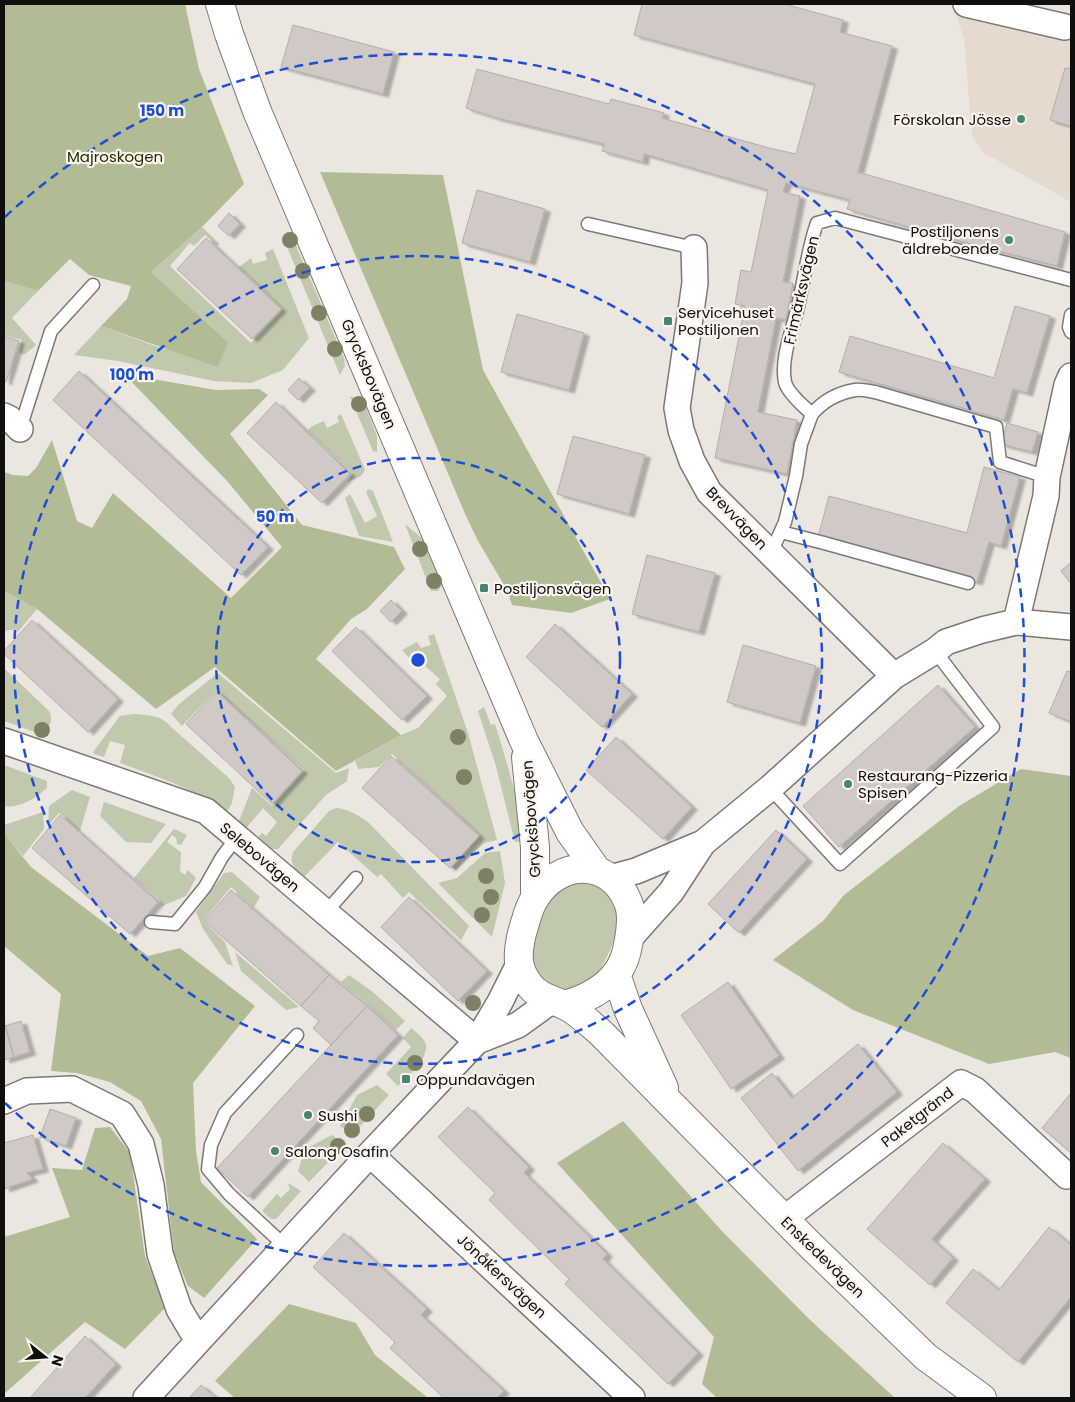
<svg xmlns="http://www.w3.org/2000/svg" width="1075" height="1402" font-family="Poppins,sans-serif">
<style>
.built{fill:#e6d9ce}
.green{fill:#c0c8ad}
.forest{fill:#b1bc94}
.building{fill:#d0c9c5;stroke:#b4aea9;filter:url(#shadow)}
.lines{fill:none;stroke-linecap:round;stroke-linejoin:round}
.lane-casing{stroke:#7e7974;stroke-width:15}
.street-casing{stroke:#7e7974;stroke-width:28}
.secondary-casing{stroke:#7e7974;stroke-width:30}
.lane{stroke:#fff;stroke-width:12}
.street{stroke:#fff;stroke-width:25}
.secondary{stroke:#fff;stroke-width:28}
.tree{fill:#7f8165}
.ring{fill:none;stroke:#1d4ed8;stroke-width:2.5;stroke-dasharray:9 6}
.poi-dot{fill:#448574;stroke:#faf3ee;stroke-width:2}
.labels{text-anchor:middle;dominant-baseline:central;stroke-width:4.5;stroke-linejoin:round;paint-order:stroke}
.poi-label{font-size:15px;fill:#110f0d;stroke:#faf3ee;text-anchor:start}
.park-label{font-size:15px;fill:#262f00;stroke:#faf3ee}
.street-label{font-size:15px;fill:#110f0d;stroke:#faf3ee}
.centre{fill:#1d4ed8;stroke:#faf3ee;stroke-width:2.5}
.ring-label{font-size:15px;text-anchor:middle;font-weight:bold;fill:#1d4ed8;stroke:#faf3ee;stroke-width:4.5;stroke-linejoin:round;paint-order:stroke}
</style>
<defs>
<filter id="shadow"><feDropShadow dx="5.5" dy="3" stdDeviation="1" flood-color="#0004"/></filter>
</defs>
<rect width="100%" height="100%" fill="#ece6e0"/>
<!-- built -->
<path class="built" d="M962,9L1071,41V202L984,153L972,136L964,38L956,15Z"/>
<!-- green -->
<path class="green" d="M202,227L220,244L217,246L205,235L194,246L190,243L170,266L251,343L283,309L239,267L251,258L253,264L267,260L265,253L273,249L309,338L283,370L251,383L214,381L118,361L74,355L101,326L163,349L228,342L151,272Z
M287,234L292,236L344,358L345,366L340,375L283,237Z
M4,281L38,291L12,318L36,345L24,355L19,352L22,340L4,335Z
M350,397H359L363,400L377,436V452L373,451Z
M341,414L365,470L361,476L347,482L353,473L308,430L312,426L324,421L327,428L339,422L337,417Z
M369,489L373,491L393,542L359,536L345,498L350,494L365,523L377,516L366,492Z
M405,524L424,540L442,585L438,591H431Z
M4,591L37,609L18,632L16,629L4,631Z
M434,634L468,733L497,840L484,843L456,870L452,867L480,835L392,754L379,767L358,769L355,761L401,735L418,728L447,696L436,684L440,679L425,666L420,670L402,650L417,642L421,648L431,645L428,636Z
M4,668L49,711C54,720 49,727 43,735L4,721Z
M218,673L336,773L349,768L347,781L326,795L278,849H271L258,837L262,833L266,836L277,822L263,808L247,827L239,821L252,788L272,806L305,770L216,690L182,726L171,714L179,704Z
M484,707L491,725L495,724C507,763 519,801 524,841L515,842L496,766L478,711Z
M133,714C147,715 162,715 171,727L229,778L235,787L232,803L227,812C194,789 157,776 120,763L125,745L110,741L104,757L94,754L93,752L120,716Z
M4,765L47,781V788C36,798 19,809 4,806Z
M72,790L90,797L80,831L59,813L48,826L49,806Z
M104,802L166,824L151,843L126,842L100,816Z
M336,808C348,809 358,815 368,822L469,926L461,940L409,892L403,898L381,874L377,877L338,842L304,877C294,868 289,866 293,852L329,811Z
M43,812L44,829L23,856L4,835V825Z
M174,829L187,835L181,845L177,844L176,838L172,835L167,842L181,852L180,871L185,875L188,870L196,878L186,896L162,906L159,899L134,878Z
M500,851L505,883L492,937L438,883L457,878L485,853Z
M232,872L260,897L254,907L231,887L203,921L225,942L233,966L227,964L203,929L196,912L224,873Z
M568,881L598,882L615,902L617,919L616,933L611,948L597,977L585,986L567,990L555,988L542,979L535,968L531,952L544,904Z
M235,952L299,1007L286,1010L241,971Z
M349,975L373,992L405,1021L396,1030L367,1003L341,982Z
M411,1028C415,1031 420,1035 423,1039C435,1054 408,1076 398,1086L386,1074L411,1047L403,1038Z
M377,1085L389,1095L352,1135L340,1126L357,1095Z
M332,1135L345,1145L309,1182L298,1171L305,1149Z
M288,1183L301,1191L276,1219H271L262,1211L277,1194L281,1198L290,1189Z"/>
<!-- forest -->
<path class="forest" d="M4,4H185L199,69L244,184L202,227L151,272L228,342L218,367L101,326L127,299L131,286L89,275L70,259L38,291L4,281Z
M320,172L443,175L483,370L610,599L571,613L512,605L507,590L478,541L466,516Z
M124,374L216,390L259,389L268,395L230,434L302,525L394,547L405,569L367,609L351,619L316,659L401,735L336,771L215,667L156,709L37,609L4,591V472L13,475L28,476L36,468L52,440L77,521L92,528L113,493L231,598L282,547L228,482Z
M1021,769L1071,776V1058L1055,1052L989,1064L853,1010L773,960L823,921L844,895L959,806Z
M4,834L31,867L148,956L180,948L255,1006L193,1083L196,1151L201,1182L257,1239L204,1298L188,1286L174,1253L161,1139L141,1101L110,1082L77,1073L51,1071L61,994L4,946Z
M623,1121L721,1230L809,1319L895,1398H717L702,1384L714,1337L557,1163Z
M110,1127L130,1153L145,1256L165,1308L125,1349L85,1322L4,1394V1237L70,1217L52,1168L82,1170L95,1128Z
M289,1304L356,1323L375,1355L428,1398H235L215,1381Z"/>
<!-- building -->
<path class="building" d="M642,4H784L843,20L840,32L892,46L858,172L1065,232L1057,266L929,233L847,209L850,200L786,183L783,192L800,196L783,282L793,283L786,320L776,318L758,412L797,420L787,474L715,458L745,306L735,304L741,270L751,272L768,190L644,154L643,162L602,151L604,144L497,118L466,108L477,69L609,104L611,99L664,113L662,118L769,148L796,154L815,84L634,35Z
M293,25L394,52L383,94L281,67Z
M1065,68L1071,69V126L1050,120Z
M477,190L545,209L530,262L462,243Z
M229,213L240,224L229,236L218,226Z
M206,238L281,309L252,339L177,269Z
M1015,306L1050,316L1027,393L1013,389L1004,420L839,372L850,336L994,378Z
M517,314L584,333L569,390L501,372Z
M4,336L19,341L6,382L4,381Z
M79,371L268,547L241,575L53,400Z
M299,378L310,388L298,400L288,390Z
M276,402L350,474L322,503L247,433Z
M1007,423L1038,432L1032,452L1001,444Z
M573,436L645,455L629,514L557,494Z
M984,467L1020,477L1001,546L989,542L977,582L818,537L829,496L967,533Z
M647,555L715,573L699,632L632,614Z
M1071,562V584L1061,571Z
M391,600L402,611L391,622L380,611Z
M32,620L118,699L88,732L4,654V651Z
M555,624L632,694L602,727L526,657Z
M356,627L427,696L402,720L332,651Z
M743,645L816,666L800,723L727,702Z
M1067,671L1071,672V722L1049,713Z
M938,685L975,727L839,847L803,806Z
M216,691L302,771L272,804L186,724Z
M616,737L692,807L663,839L586,770Z
M391,756L479,836L450,868L362,788Z
M60,815L158,902L130,934L32,848Z
M776,830L807,859L739,933L708,904Z
M231,890L329,975L301,1006L204,921Z
M409,897L487,971L458,1001L381,927Z
M329,975L367,1006L331,1045L313,1028L319,1021L301,1006Z
M728,982L779,1056L731,1089L681,1015Z
M367,1006L398,1035L248,1197L217,1168Z
M4,1021L14,1057L4,1060Z
M21,1021L30,1052L14,1057L5,1026Z
M858,1044L897,1092L798,1171L741,1098L772,1073L792,1098Z
M1071,1093V1153L1042,1128Z
M468,1107L529,1167L524,1173L607,1254L603,1259L698,1353L668,1384L565,1284L569,1279L489,1200L495,1193L438,1137Z
M50,1109L76,1118L66,1146L40,1137Z
M33,1135L43,1169L27,1173L33,1179L4,1189V1143Z
M943,1143L985,1179L932,1239L953,1258L930,1285L867,1229Z
M1049,1227L1071,1245V1297L1018,1362L946,1303L973,1269L999,1290Z
M344,1233L427,1309L421,1315L504,1391L498,1397L500,1398H444L390,1348L395,1342L313,1267Z
M85,1336L116,1364L85,1398H30Z
M201,1385L216,1398H189Z"/>
<g class="lines">
<defs>
<path id="lane" d="M588,224L694,248
M1071,315L1069,327L1071,332
M20,429L51,331L93,285
M1047,477L1000,462L996,427L875,392C869,391 861,389 855,390C838,393 823,401 812,414C804,407 787,392 785,382C780,357 794,326 799,302C805,275 808,248 817,223L835,218L1071,280
M781,532L824,543L968,583
M771,553L785,522L796,476L801,444L812,414
M770,788L840,864L993,727L935,651
M326,912L356,878
M151,922L175,924L205,887L222,857L237,837
M285,1246L229,1194L208,1169L211,1145L225,1113L297,1035"/>
<path id="street" d="M966,4L1065,27
M694,248L695,283L677,408L681,430L692,461L709,492L894,676
M4,416L10,419L20,429
M1016,622L1046,496L1047,477L1067,385L1071,376
M4,741L206,811L477,1041
M610,878L636,871L703,843
M629,939L671,892L703,843L770,788L894,676L935,651L946,642L982,630L1016,622L1071,627
M477,1041L518,1025L551,1001
M4,1101L27,1091L72,1089L122,1114L141,1144L151,1185L160,1254L179,1309L198,1341
M370,1154L632,1398
M784,1219L961,1083L975,1090L1067,1176
M146,1398L370,1154L477,1041L500,1002L518,966"/>
<path id="secondary" d="M220,4L229,34L257,111L524,741L570,832L596,869
M526,757L535,847V897
M616,974L628,1009L664,1088
M565,1005C593,997 620,982 627,950C630,936 634,916 628,902C610,857 558,860 535,898C528,908 526,921 522,933C517,955 516,969 531,987C539,997 553,1000 564,1005C576,1010 589,1023 600,1032L809,1244L926,1357L982,1398"/>
</defs>
<!-- lane casing -->
<use href="#lane" class="lane-casing"/>
<!-- street casing -->
<use href="#street" class="street-casing"/>
<!-- secondary casing -->
<use href="#secondary" class="secondary-casing"/>
<!-- lane -->
<use href="#lane" class="lane"/>
<!-- street -->
<use href="#street" class="street"/>
<!-- secondary -->
<use href="#secondary" class="secondary"/>
</g>
<!-- trees -->
<g class="tree">
<circle cx="290" cy="240" r="8"/>
<circle cx="303" cy="271" r="8"/>
<circle cx="319" cy="313" r="8"/>
<circle cx="335" cy="349" r="8"/>
<circle cx="359" cy="404" r="8"/>
<circle cx="420" cy="549" r="8"/>
<circle cx="434" cy="581" r="8"/>
<circle cx="42" cy="730" r="8"/>
<circle cx="458" cy="737" r="8"/>
<circle cx="464" cy="777" r="8"/>
<circle cx="486" cy="876" r="8"/>
<circle cx="491" cy="897" r="8"/>
<circle cx="482" cy="915" r="8"/>
<circle cx="473" cy="1003" r="8"/>
<circle cx="415" cy="1063" r="8"/>
<circle cx="367" cy="1114" r="8"/>
<circle cx="352" cy="1130" r="8"/>
<circle cx="338" cy="1146" r="8"/>
</g>
<!-- distance rings -->
<g class="ring">
<circle cx="418" cy="660" r="202"/>
<circle cx="418" cy="660" r="404"/>
<path d="M5 217A606 606 0 1 1 5 1103"/>
</g>
<!-- markers -->
<g class="poi-dot">
<circle cx="1021" cy="119" r="5"/>
<circle cx="1009" cy="240" r="5"/>
<rect x="663" y="316" width="10" height="10" rx="2.5"/>
<rect x="479" y="583" width="10" height="10" rx="2.5"/>
<circle cx="848" cy="784" r="5"/>
<rect x="401" y="1074" width="10" height="10" rx="2.5"/>
<circle cx="308" cy="1115" r="5"/>
<circle cx="275" cy="1151" r="5"/>
</g>
<g class="labels">
<!-- poi labels -->
<g class="poi-label">
<text x="1011" y="119" text-anchor="end">Förskolan Jösse</text>
<text x="999" y="231" text-anchor="end">Postiljonens<tspan x="999" dy="17">äldreboende</tspan></text>
<text x="678" y="312">Servicehuset<tspan x="678" dy="17">Postiljonen</tspan></text>
<text x="494" y="588">Postiljonsvägen</text>
<text x="858" y="775">Restaurang-Pizzeria<tspan x="858" dy="17">Spisen</tspan></text>
<text x="416" y="1079">Oppundavägen</text>
<text x="318" y="1115">Sushi</text>
<text x="285" y="1151">Salong Osafin</text>
</g>
<!-- park labels -->
<g class="park-label">
<text x="115" y="156">Majroskogen</text>
</g>
<!-- street labels -->
<g class="street-label">
<text transform="translate(801 290) rotate(-77)">Frimärksvägen</text>
<text transform="translate(369 374) rotate(67)">Grycksbovägen</text>
<text transform="translate(737 518) rotate(46)">Brevvägen</text>
<text transform="translate(531 819) rotate(-94)">Grycksbovägen</text>
<text transform="translate(260 857) rotate(40)">Selebovägen</text>
<text transform="translate(917 1117) rotate(-38)">Paketgränd</text>
<text transform="translate(823 1257) rotate(44)">Enskedevägen</text>
<text transform="translate(502 1276) rotate(43)">Jönåkersvägen</text>
</g>
</g>
<circle cx="418" cy="660" r="8" class="centre"/>
<g class="ring-label">
<text x="162" y="116">150 m</text>
<text x="132" y="380">100 m</text>
<text x="275" y="522">50 m</text>
</g>
<!-- border -->
<rect width="1075" height="1402" fill="none" stroke="#110f0d" stroke-width="10"/>
<!-- north arrow -->
<g transform="translate(45 1357) rotate(107)" stroke="#faf3ee" stroke-width="4" paint-order="stroke">
<path d="M0-4L9 19L0 12L-9 19Z" fill="#110f0d"/>
<text y="-8" font-size="14" font-weight="bold" text-anchor="middle" fill="#110f0d">N</text>
</g>
</svg>
